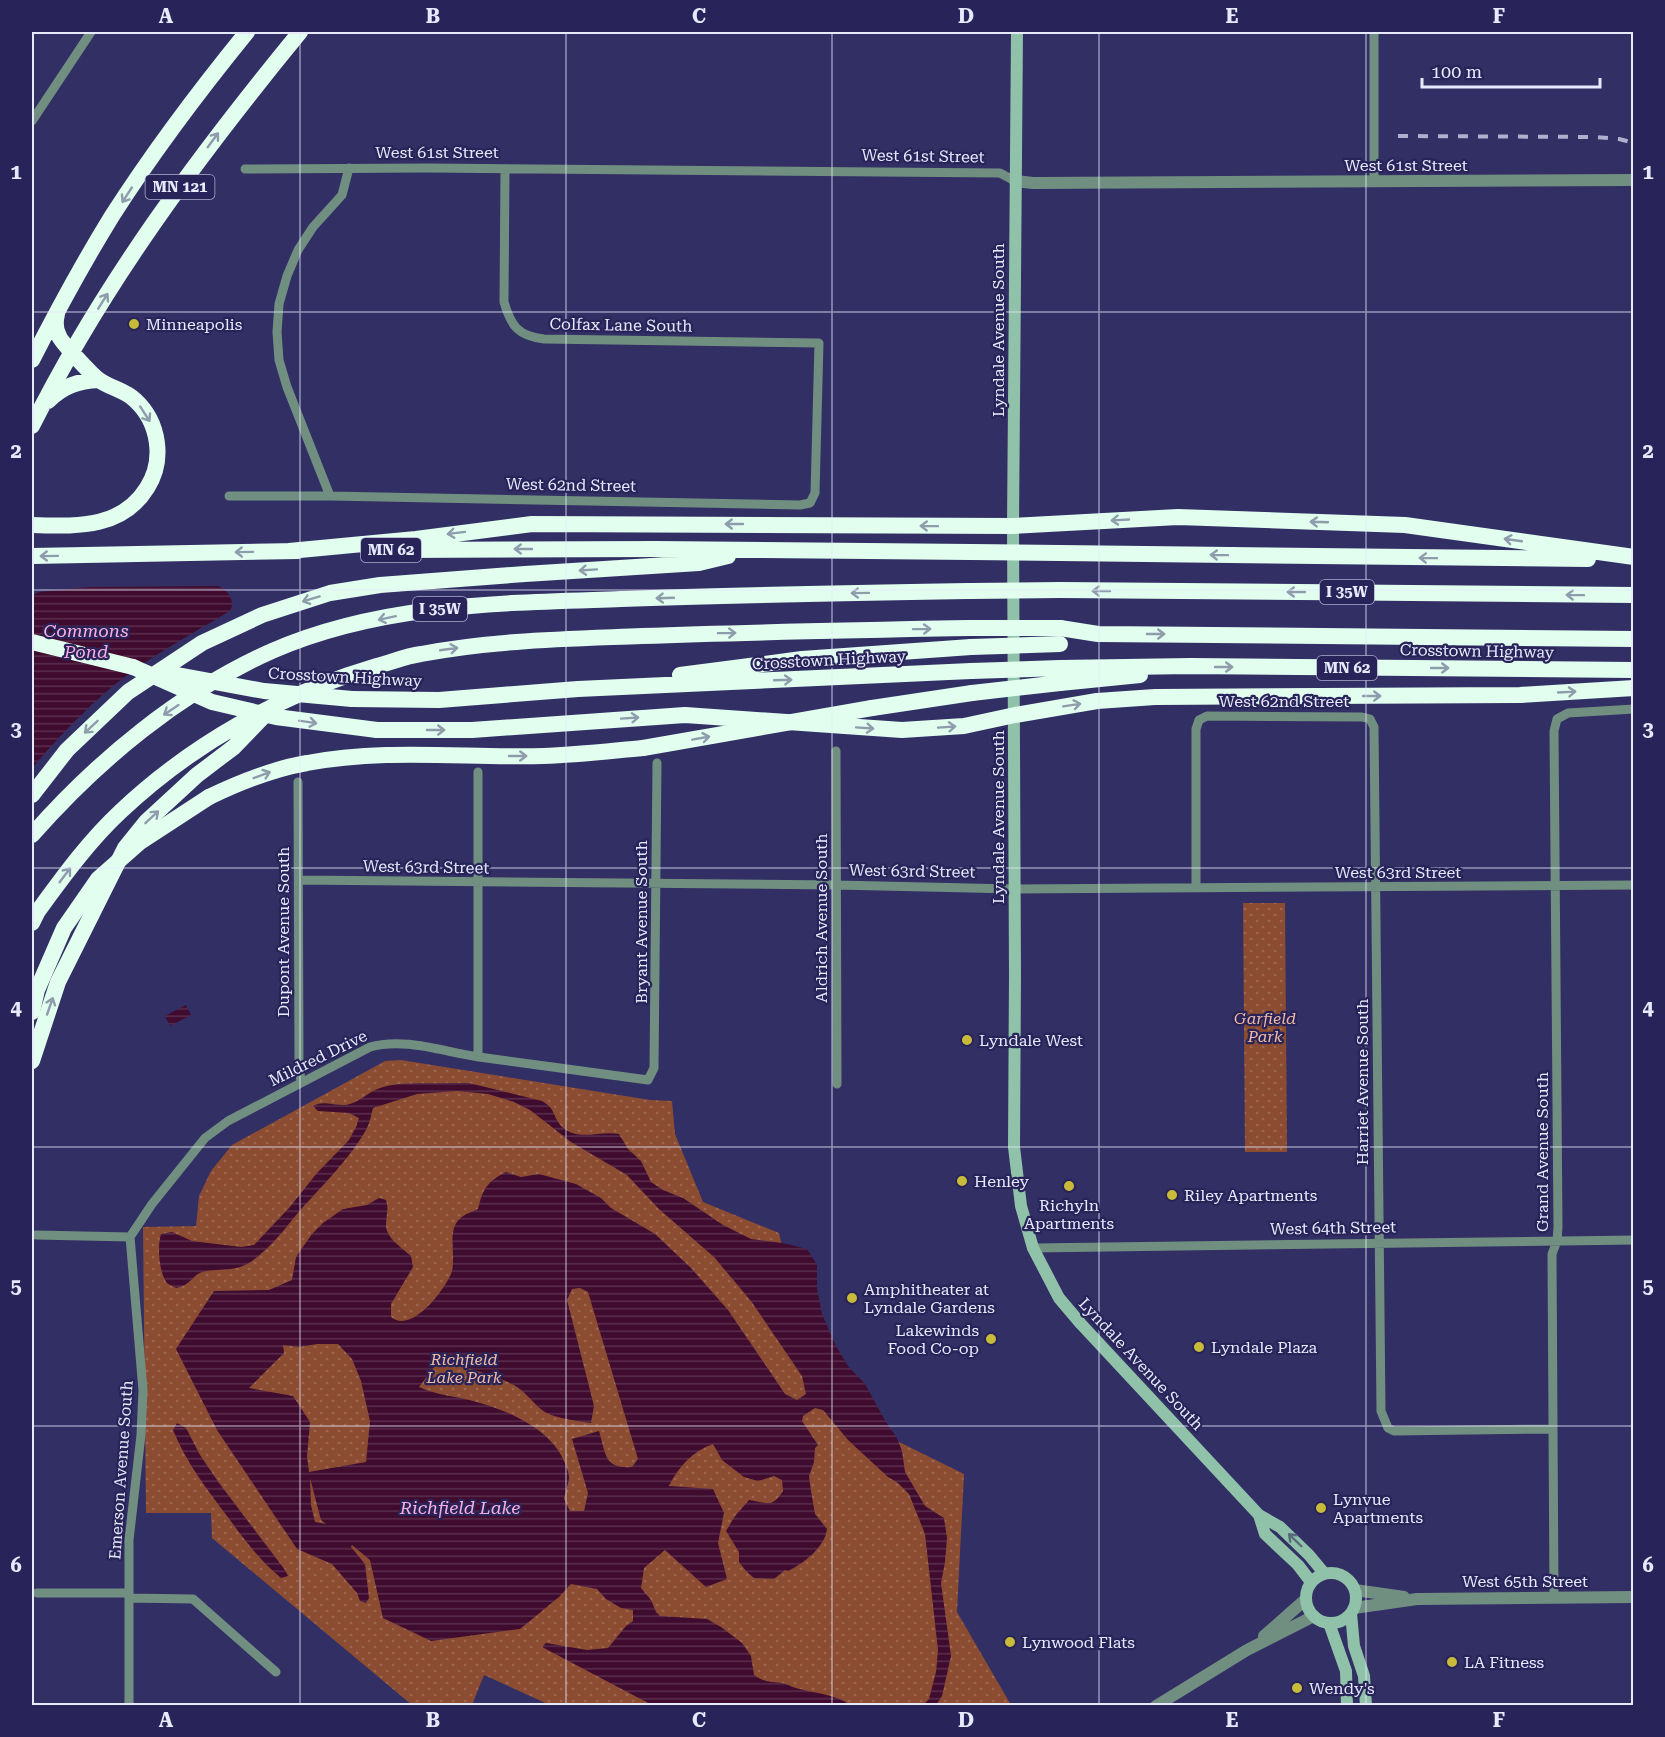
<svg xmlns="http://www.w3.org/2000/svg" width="1665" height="1737" font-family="'Roboto Serif',serif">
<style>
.park{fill:url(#park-dots)}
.water{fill:url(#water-rules);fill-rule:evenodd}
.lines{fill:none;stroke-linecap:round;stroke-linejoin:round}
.minor{stroke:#718f80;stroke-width:9}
.tertiary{stroke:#718f80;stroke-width:12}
.secondary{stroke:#90c1a9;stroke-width:12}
.motorway{stroke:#e1feef;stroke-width:16}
.rail{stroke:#afafce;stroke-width:4;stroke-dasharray:10 10;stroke-linecap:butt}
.motorway-bridge{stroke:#e1feef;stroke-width:16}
.oneway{stroke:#8e9cac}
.oneway2{stroke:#576b7d}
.grid{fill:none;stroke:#e7e9fd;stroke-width:1.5;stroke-opacity:0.55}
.poi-dot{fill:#c9bb3a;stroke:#282459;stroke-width:2}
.labels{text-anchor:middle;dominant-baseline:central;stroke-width:4.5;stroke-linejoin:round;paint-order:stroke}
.shield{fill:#282459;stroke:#aeaecc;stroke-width:1.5}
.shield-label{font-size:15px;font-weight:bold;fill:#e7e9fd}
.street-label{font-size:16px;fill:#e7e9fd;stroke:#282459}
.poi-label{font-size:16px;fill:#e7e9fd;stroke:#282459;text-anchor:start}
.park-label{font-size:16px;font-style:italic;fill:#f2baa3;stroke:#282459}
.water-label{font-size:18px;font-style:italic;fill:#fcaedd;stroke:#282459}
.neatline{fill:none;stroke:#e7e9fd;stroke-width:2}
.grid-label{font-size:20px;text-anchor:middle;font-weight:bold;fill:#e7e9fd}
</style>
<defs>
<pattern id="park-dots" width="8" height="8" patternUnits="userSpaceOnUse" patternTransform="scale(1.5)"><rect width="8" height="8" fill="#8c4c32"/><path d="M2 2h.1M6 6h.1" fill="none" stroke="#9c6651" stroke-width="1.8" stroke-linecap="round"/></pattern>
<pattern id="water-rules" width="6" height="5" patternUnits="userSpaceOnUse" patternTransform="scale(1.5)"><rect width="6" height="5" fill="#3f0b2f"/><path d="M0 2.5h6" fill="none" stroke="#5b2f4e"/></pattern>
</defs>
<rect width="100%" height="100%" fill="#322f64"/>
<!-- park -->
<path class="park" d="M1243,903H1285L1287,1152H1245Z
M401,1060L650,1100L672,1101L675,1134L703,1202L779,1233L820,1403L964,1474L957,1612L1011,1705H550L484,1675L472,1705H412L212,1538L211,1513H146L143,1227L196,1226L199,1196L211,1171L232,1145L385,1061Z"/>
<!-- water -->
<path class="water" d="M218,586C228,589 236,602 230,611C190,635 149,657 113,686C83,711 57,739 32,768V596L39,592L89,587Z
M186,1005L191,1015L170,1026L165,1016Z
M447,1083H469L542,1101C556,1109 552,1116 562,1127C579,1142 600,1130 619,1134L628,1149L641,1161L651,1182L663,1190L683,1198L723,1225L751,1239L783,1243L807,1249L817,1265V1289L822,1314L835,1344L848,1366L865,1384L886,1422L897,1438L902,1451L905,1472L925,1506L944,1518L947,1538L945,1562L941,1583L951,1656L942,1696L936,1705H923L929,1699L936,1672L938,1650L925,1534L909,1494L898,1483L888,1477L848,1440L823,1410L815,1408L803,1416L802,1421L818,1445L815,1448L814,1462L809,1476L811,1491L815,1514L827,1529C825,1547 803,1564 788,1571L785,1570L774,1579L754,1578L746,1571L739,1562V1552L726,1531L735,1516L749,1500C766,1502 772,1509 783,1491L782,1480L774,1476L758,1481L744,1477L722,1460L713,1444C693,1451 678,1467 669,1486L713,1489L724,1513L718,1543L727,1579L706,1587L665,1550L644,1568L641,1588L651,1600L656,1612L660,1616L707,1619L721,1627L742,1643L751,1656L754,1675C766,1683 768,1681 781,1683C788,1684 793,1688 800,1689C817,1694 835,1694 850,1705H652L542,1647L546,1643L587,1650L608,1648L626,1626L633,1621V1610L621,1608L606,1599L597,1589L571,1584L559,1597L520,1629L431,1641L383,1618L370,1560L352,1545L351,1547L365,1564L369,1598L366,1603L360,1601L357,1593L332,1564L297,1549L217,1430L176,1349L214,1291L269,1290L292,1280L296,1257L312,1234L323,1223L343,1209L367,1205L379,1198L386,1200C389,1209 386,1216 386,1225C386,1238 402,1248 411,1256L413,1267L391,1304V1317C411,1334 443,1292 451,1274C456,1261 450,1241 454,1228C458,1216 467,1214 478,1209C483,1188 487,1182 506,1172L521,1177L539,1174L576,1184L601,1198L611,1208L655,1234L691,1268L728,1310L785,1394L797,1400L806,1394L802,1376L751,1301L714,1257L659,1209L627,1175L571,1142L530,1110L514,1102L488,1094L457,1091L417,1094L373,1108C371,1115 370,1123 366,1130C349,1159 325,1183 302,1208C286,1227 269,1251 247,1264C233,1272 217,1268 202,1272C193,1275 191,1285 176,1288C173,1286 169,1285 167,1283C159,1273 157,1246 161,1234L172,1232L192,1241L241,1247L254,1245L289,1208L317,1173L349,1140L356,1127L359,1118L349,1113L318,1111L313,1106C324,1100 334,1106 346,1105C359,1103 368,1092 380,1088C398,1081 427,1084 447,1083ZM580,1288L588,1292L638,1459L632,1467C604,1469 606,1454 599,1431L572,1439L588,1493L584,1511H570L564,1499C565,1492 569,1483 569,1477C569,1471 564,1461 561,1455C545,1426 504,1409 473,1401C455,1396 436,1395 419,1387L438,1362C465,1367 490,1373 514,1385C526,1392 532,1402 542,1410C552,1418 578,1421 591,1423L594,1406L567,1300L572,1289ZM317,1344H338L352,1359L361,1381L370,1421L366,1462L309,1472L307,1456L310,1422L293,1396L249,1388L284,1353L283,1345L299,1347ZM310,1478L321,1520L326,1524L315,1522L311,1505Z
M177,1423L186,1428L200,1455L219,1483L285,1570L288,1576L281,1578C259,1560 244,1539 227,1516C206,1488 186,1462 173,1430Z"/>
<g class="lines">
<!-- minor -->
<path class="minor" d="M32,121L91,32
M245,169L428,168L1000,173L1015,181
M1374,181V32
M229,496H330L800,505L810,503L815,493L819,343L544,339C518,336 511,326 504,302L505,169
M330,496L287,387L279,360L277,332L279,304L287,276L298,250L313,227L342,195L349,168
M836,751L837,1084
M298,782L299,1065L301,1082
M299,880L836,885L1014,889L1634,885
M1196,888V729L1199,720L1207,716L1362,717L1370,719L1374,727L1381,1411L1388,1428L1394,1431L1553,1429
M478,1057V772
M36,1235L130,1237
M130,1237L152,1204L205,1138L228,1121L370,1047C404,1037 444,1052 479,1057C535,1065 592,1072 648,1080L654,1068L657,763
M1033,1248L1634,1240
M37,1593H129
M1554,1597L1552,1254L1557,1241L1558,1227L1554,731L1557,719L1568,713L1634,709
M129,1598L193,1599L276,1672
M129,1706V1540L141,1435L143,1390L130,1237"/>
<!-- tertiary -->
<path class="tertiary" d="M1015,181L1033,183L1634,180
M1355,1590L1404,1597
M1354,1608L1417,1599L1634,1597
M1264,1636L1306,1599
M1156,1706L1247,1650L1314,1616"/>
<!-- secondary -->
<path class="secondary" d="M1017,32L1013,526L1015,974L1014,1147L1021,1206L1033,1248L1059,1298L1081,1324L1259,1515L1280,1527L1309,1555L1324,1573
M1259,1515L1265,1534L1298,1565L1311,1582
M1306 1598a25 25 0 1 1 50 0a25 25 0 1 1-50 0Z
M1351,1613L1354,1646L1364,1676L1366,1706
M1329,1623L1346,1671L1347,1706"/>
<!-- motorway -->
<path class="motorway" d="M32,360C57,311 83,263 112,216C153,152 199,91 247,32
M48,401C63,386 78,381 99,380
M32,426C103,284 199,155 300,32
M32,525C74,526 121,530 147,488C165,460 159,422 135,400C125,390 110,388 99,380C93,376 61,342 59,336C55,329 55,322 57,314
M398,550L656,549L971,552
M289,551L416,539L532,524L1013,526L1178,517L1405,525L1634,557
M1060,553L1588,559
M32,556L298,551
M1060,590L1634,595
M1060,628L1098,634L1634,639
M32,642L133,667
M1060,668L1191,666L1634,670
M680,675L802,659L971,647
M1060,683L1140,675
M352,699L439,700L578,689L971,671
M872,708L972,693
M377,730H472L685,715L902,730L964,726L1015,715L1097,701L1155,697L1520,695L1634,688
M32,795L67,750L128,692L202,643L262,615L330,593L380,585L525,574L699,563L728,556
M209,797C240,782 272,769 307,763C384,748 465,758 543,756C577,755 610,751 643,748
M32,835C98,760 180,692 272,651C382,603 504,603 621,599C738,595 855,593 971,591
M32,923L38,911C63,877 88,842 120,812C192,744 281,694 377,666C392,662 406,656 421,654C494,640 568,639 642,636C752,632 862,630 971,628
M32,1061L58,982L125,848L146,822L197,775L234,747L263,717"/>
<!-- rail -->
<path class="rail" d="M1398,136L1596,137L1619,139L1634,143"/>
<!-- motorway-bridge -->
<path class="motorway-bridge" d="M971,552L1060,553
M971,591L1060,590
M971,628H1060
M971,647L1060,644
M133,667L212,702L276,717L377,730
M971,671L1060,668
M161,672L264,691L352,699
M972,693L1060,683
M643,748L872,708
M32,1012L37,990L64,928L98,879L140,842L209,797"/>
</g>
<!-- one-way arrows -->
<defs><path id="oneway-shaft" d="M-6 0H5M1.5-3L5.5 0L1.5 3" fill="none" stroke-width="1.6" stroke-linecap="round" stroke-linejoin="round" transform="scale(1.5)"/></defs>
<g class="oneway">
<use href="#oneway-shaft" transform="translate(213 140) rotate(-54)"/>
<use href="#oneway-shaft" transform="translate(127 195) rotate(123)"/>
<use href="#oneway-shaft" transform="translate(103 301) rotate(-58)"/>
<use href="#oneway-shaft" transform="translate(145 414) rotate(57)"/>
<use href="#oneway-shaft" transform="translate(1120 520) rotate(177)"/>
<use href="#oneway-shaft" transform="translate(1319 522) rotate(-178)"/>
<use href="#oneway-shaft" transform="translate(734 524) rotate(-180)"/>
<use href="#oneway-shaft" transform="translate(929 526) rotate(-179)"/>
<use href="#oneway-shaft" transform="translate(456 533) rotate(173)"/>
<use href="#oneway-shaft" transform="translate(1513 540) rotate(-172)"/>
<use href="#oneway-shaft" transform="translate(523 549) rotate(180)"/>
<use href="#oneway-shaft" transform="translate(244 552) rotate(179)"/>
<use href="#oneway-shaft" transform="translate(1219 555) rotate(-179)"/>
<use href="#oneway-shaft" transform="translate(49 556) rotate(179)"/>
<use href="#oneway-shaft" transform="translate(1428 558) rotate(-179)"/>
<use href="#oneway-shaft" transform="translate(588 570) rotate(176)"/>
<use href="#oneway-shaft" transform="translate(1101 591) rotate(-180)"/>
<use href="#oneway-shaft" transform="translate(1296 592) rotate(-180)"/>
<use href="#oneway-shaft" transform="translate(860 593) rotate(179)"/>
<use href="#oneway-shaft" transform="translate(1575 595) rotate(-179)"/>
<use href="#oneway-shaft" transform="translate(665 598) rotate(178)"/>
<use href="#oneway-shaft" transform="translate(311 599) rotate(163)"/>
<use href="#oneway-shaft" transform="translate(387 618) rotate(168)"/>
<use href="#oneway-shaft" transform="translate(922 629) rotate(-1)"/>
<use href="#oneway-shaft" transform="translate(727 633) rotate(-1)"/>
<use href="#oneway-shaft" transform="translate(1156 634)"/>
<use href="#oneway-shaft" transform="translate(449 649) rotate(-8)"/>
<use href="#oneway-shaft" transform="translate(1224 667)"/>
<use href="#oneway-shaft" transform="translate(1440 668)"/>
<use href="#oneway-shaft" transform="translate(783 680) rotate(-2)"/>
<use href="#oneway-shaft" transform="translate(1567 692) rotate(-3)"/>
<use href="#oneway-shaft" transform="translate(1372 696)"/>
<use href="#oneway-shaft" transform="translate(1072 705) rotate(-9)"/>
<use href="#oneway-shaft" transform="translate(171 710) rotate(146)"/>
<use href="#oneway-shaft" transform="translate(630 718) rotate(-4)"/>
<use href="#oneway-shaft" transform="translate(308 722) rotate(9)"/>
<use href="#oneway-shaft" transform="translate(91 727) rotate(137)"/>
<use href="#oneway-shaft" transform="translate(947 727) rotate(-4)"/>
<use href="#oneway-shaft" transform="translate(865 728) rotate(4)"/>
<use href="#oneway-shaft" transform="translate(436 730)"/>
<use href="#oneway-shaft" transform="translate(701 738) rotate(-10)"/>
<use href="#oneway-shaft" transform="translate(518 756)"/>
<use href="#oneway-shaft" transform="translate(262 775) rotate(-20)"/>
<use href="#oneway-shaft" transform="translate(152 817) rotate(-43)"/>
<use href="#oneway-shaft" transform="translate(65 875) rotate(-53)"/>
<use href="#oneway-shaft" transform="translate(50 1006) rotate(-71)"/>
</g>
<use class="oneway2" href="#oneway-shaft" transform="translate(1295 1540) rotate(-136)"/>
<!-- grid -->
<path class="grid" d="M300,32V1706M566,32V1706M832,32V1706M1099,32V1706M1366,32V1706M32,312H1634M32,590H1634M32,868H1634M32,1147H1634M32,1426H1634"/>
<!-- markers -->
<g class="poi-dot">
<circle cx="134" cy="324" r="6"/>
<circle cx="967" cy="1040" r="6"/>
<circle cx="962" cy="1181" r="6"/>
<circle cx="1069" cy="1186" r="6"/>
<circle cx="1172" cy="1195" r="6"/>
<circle cx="852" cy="1298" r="6"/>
<circle cx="991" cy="1339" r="6"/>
<circle cx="1199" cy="1347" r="6"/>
<circle cx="1321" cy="1508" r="6"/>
<circle cx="1010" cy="1642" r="6"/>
<circle cx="1452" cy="1662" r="6"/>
<circle cx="1297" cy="1688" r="6"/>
</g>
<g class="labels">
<!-- shield labels -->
<g class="shield">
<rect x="145.5" y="175" width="69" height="24" rx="4.5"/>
<rect x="361" y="538" width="60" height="24" rx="4.5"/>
<rect x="1320" y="580" width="54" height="24" rx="4.5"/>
<rect x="413" y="597" width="54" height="24" rx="4.5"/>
<rect x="1317" y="656" width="60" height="24" rx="4.5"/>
</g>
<g class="shield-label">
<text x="180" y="187">MN 121</text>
<text x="391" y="550">MN 62</text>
<text x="1347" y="592">I 35W</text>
<text x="440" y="609">I 35W</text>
<text x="1347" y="668">MN 62</text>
</g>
<!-- street labels -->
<g class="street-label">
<text x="437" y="152">West 61st Street</text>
<text transform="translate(923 156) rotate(1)">West 61st Street</text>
<text x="1406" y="165">West 61st Street</text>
<text transform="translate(621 325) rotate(1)">Colfax Lane South</text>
<text transform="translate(998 330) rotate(-90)">Lyndale Avenue South</text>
<text transform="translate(571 485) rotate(1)">West 62nd Street</text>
<text transform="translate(1477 651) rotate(1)">Crosstown Highway</text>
<text transform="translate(829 660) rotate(-3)">Crosstown Highway</text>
<text transform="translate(345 677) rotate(3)">Crosstown Highway</text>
<text x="1284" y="701">West 62nd Street</text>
<text transform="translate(998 817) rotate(-90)">Lyndale Avenue South</text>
<text transform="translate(426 867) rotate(1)">West 63rd Street</text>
<text transform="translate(912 871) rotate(1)">West 63rd Street</text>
<text x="1398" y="872">West 63rd Street</text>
<text transform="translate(821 918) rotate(-90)">Aldrich Avenue South</text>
<text transform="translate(641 922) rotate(-90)">Bryant Avenue South</text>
<text transform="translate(283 932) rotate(-90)">Dupont Avenue South</text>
<text transform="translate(318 1058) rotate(-26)">Mildred Drive</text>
<text transform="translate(1362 1082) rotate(-90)">Harriet Avenue South</text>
<text transform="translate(1542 1152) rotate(-90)">Grand Avenue South</text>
<text transform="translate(1333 1228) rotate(-1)">West 64th Street</text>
<text transform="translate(1141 1364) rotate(47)">Lyndale Avenue South</text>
<text transform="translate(121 1470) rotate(-86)">Emerson Avenue South</text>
<text x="1525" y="1581">West 65th Street</text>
</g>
<!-- poi labels -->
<g class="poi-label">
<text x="146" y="324">Minneapolis</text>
<text x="979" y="1040">Lyndale West</text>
<text x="974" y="1181">Henley</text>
<text x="1184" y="1195">Riley Apartments</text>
<text x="1069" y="1205" text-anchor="middle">Richyln<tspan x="1069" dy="18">Apartments</tspan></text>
<text x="864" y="1289">Amphitheater at<tspan x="864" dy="18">Lyndale Gardens</tspan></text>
<text x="979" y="1330" text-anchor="end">Lakewinds<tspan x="979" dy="18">Food Co-op</tspan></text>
<text x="1211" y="1347">Lyndale Plaza</text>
<text x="1333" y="1499">Lynvue<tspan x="1333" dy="18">Apartments</tspan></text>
<text x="1022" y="1642">Lynwood Flats</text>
<text x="1464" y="1662">LA Fitness</text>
<text x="1309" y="1688">Wendy's</text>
</g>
<!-- park labels -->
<g class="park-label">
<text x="1265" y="1018">Garfield<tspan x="1265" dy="18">Park</tspan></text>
<text x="464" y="1359">Richfield<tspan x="464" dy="18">Lake Park</tspan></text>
</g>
<!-- water labels -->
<g class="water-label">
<text x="86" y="630">Commons<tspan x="86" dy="21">Pond</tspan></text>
<text x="460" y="1507">Richfield Lake</text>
</g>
</g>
<!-- border -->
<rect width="1665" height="1737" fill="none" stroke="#282459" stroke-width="66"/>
<!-- scale -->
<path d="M1422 78v9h178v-9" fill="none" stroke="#e7e9fd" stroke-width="3"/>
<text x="1431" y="78" font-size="18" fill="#e7e9fd" stroke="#282459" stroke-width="4.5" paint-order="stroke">100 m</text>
<rect x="33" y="33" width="1599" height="1671" class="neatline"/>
<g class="grid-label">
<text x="166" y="23">A</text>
<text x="433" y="23">B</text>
<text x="699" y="23">C</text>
<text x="966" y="23">D</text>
<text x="1232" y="23">E</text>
<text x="1499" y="23">F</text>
<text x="16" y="179">1</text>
<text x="1648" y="179">1</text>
<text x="16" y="458">2</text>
<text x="1648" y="458">2</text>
<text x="16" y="736">3</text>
<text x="1648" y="736">3</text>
<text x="16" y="1015">4</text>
<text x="1648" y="1015">4</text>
<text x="16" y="1293">5</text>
<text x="1648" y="1293">5</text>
<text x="16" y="1572">6</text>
<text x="1648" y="1572">6</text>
<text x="166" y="1727">A</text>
<text x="433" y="1727">B</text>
<text x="699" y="1727">C</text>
<text x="966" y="1727">D</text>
<text x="1232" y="1727">E</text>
<text x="1499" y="1727">F</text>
</g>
</svg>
